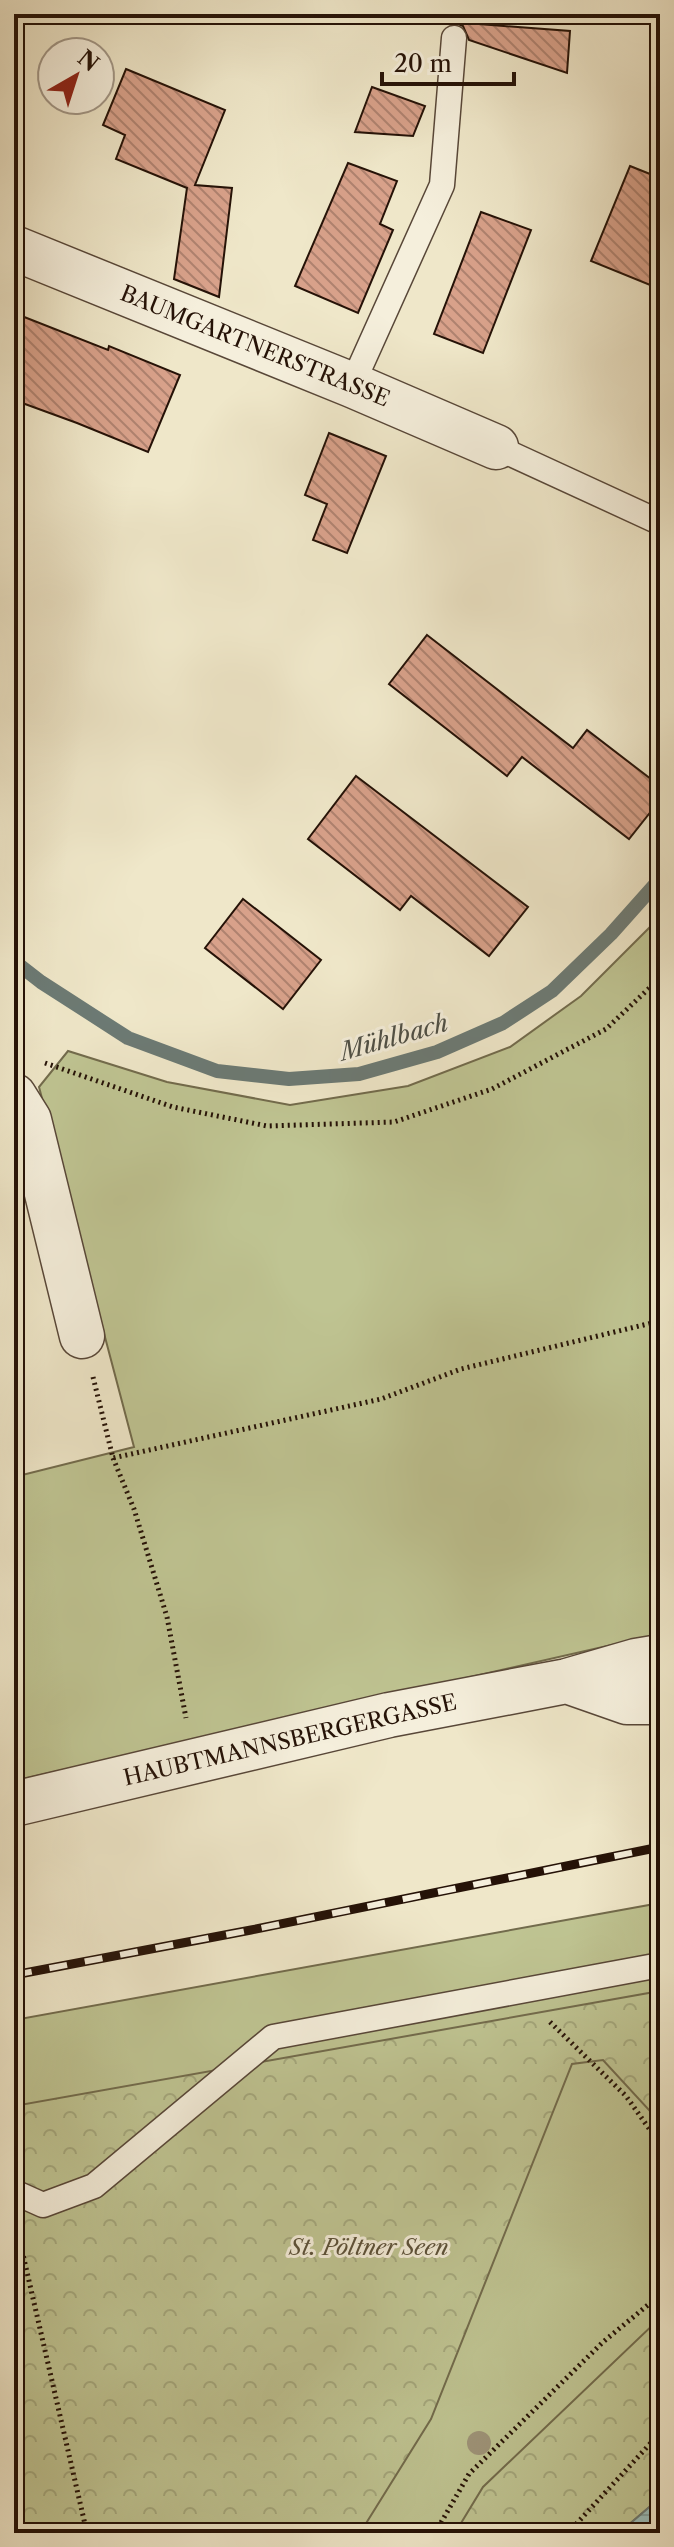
<svg xmlns="http://www.w3.org/2000/svg" width="674" height="2547" font-family="'Libre Caslon Text',serif">
<style>
.green{fill:#bfc492;stroke:#726b4c;stroke-width:2}
.forest{fill:url(#forest-crowns);stroke:#726b4c;stroke-width:2}
.water{fill:url(#water-rules);stroke:#6c7a74;stroke-width:2}
.lines{fill:none;stroke-linecap:round;stroke-linejoin:round}
.stream{stroke:#6c7a74;stroke-width:14}
.building{fill:url(#building-back-hatch);stroke:#251207;stroke-width:2}
.lane-casing{stroke:#584738;stroke-width:27}
.street-casing{stroke:#584738;stroke-width:47}
.path{stroke:#251207;stroke-width:5;stroke-dasharray:2 4;stroke-linecap:butt}
.lane{stroke:#f5efdc;stroke-width:24}
.street{stroke:#f5efdc;stroke-width:44}
.rail-casing{stroke:#251207;stroke-width:9}
.rail{stroke:#f5efdc;stroke-width:6;stroke-dasharray:18;stroke-linecap:butt}
.tree{fill:#9e9479}
.labels{text-anchor:middle;dominant-baseline:central;stroke-width:6;stroke-linejoin:round;paint-order:stroke}
.street-label{font-size:22px;fill:#251207;stroke:#f5efdc}
.park-label{font-size:22px;font-style:italic;fill:#5b5038;stroke:#f5efdc}
.water-label{font-size:24px;font-style:italic;fill:#4e4f46;stroke:#f5efdc}
</style>
<defs>
<pattern id="forest-crowns" width="20" height="18" patternUnits="userSpaceOnUse" patternTransform="scale(2)"><rect width="20" height="18" fill="#bfc492"/><path d="M2 6a3 3 0 1 1 6 0M12 15a3 3 0 1 1 6 0" fill="none" stroke="#a4a77c"/></pattern>
<pattern id="water-rules" width="6" height="5" patternUnits="userSpaceOnUse" patternTransform="scale(2)"><rect width="6" height="5" fill="#9bbfbc"/><path d="M0 2.5h6" fill="none" stroke="#85a3a0"/></pattern>
<pattern id="building-back-hatch" width="6" height="6" patternUnits="userSpaceOnUse" patternTransform="scale(2)"><rect width="6" height="6" fill="#d8a18a"/><path d="M-1 5l2 2M0 0l6 6M5-1l2 2" fill="none" stroke="#af826f"/></pattern>
</defs>
<rect width="100%" height="100%" fill="#efe7c9"/>
<filter id="stains"><feTurbulence type="fractalNoise" baseFrequency=".0025" numOctaves="4"/><feColorMatrix values="0 0 0 0 .2 0 0 0 0 .09 0 0 0 0 .02 0 0 0 .5 -.17"/></filter>
<radialGradient id="worn" r=".72"><stop offset=".6" stop-color="#630" stop-opacity="0"/><stop offset="1" stop-color="#630" stop-opacity=".3"/></radialGradient>
<!-- green -->
<path class="green" d="M660,917V1634L14,1781V1477L134,1447L39,1087L68,1051L167,1082L290,1105L408,1086L510,1047L581,996Z
M660,1903V2533H14V2020Z"/>
<!-- forest -->
<path class="forest" d="M660,1991V2122L603,2060L572,2064L431,2419L360,2533H14V2106Z
M660,2318V2498L619,2533H455L483,2487Z"/>
<!-- water -->
<path class="water" d="M660,2498V2533H619Z"/>
<g class="lines">
<!-- stream -->
<path class="stream" d="M14,961L41,982L128,1038L217,1071L289,1079L359,1074L437,1052L503,1023L552,991L611,934L660,879"/>
</g>
<!-- building -->
<path class="building" d="M453,22L570,31L567,73L469,40L463,26Z
M126,69L225,110L195,185L232,188L219,297L174,279L187,188L116,159L125,135L103,125Z
M372,87L425,106L413,136L355,132Z
M348,163L397,181L380,224L393,230L358,313L295,286Z
M630,166L660,178V289L591,261Z
M481,212L531,230L483,353L434,334Z
M14,313L108,350L109,346L180,375L148,452L77,423L14,400Z
M329,433L386,456L347,553L313,540L327,504L305,495Z
M427,635L573,748L587,730L660,786V800L629,839L522,757L507,776L389,684Z
M356,776L528,907L489,956L411,896L400,910L308,839Z
M243,899L321,960L283,1009L205,948Z"/>
<g class="lines">
<defs>
<path id="lane" d="M352,385L442,185L454,38
M496,447L659,522
M14,2192L43,2205L94,2186L273,2037L660,1965"/>
<path id="street" d="M14,248L352,385L496,447
M14,1096L29,1120L82,1336
M567,1681L627,1702H660
M14,1804L389,1715L567,1681L636,1661L660,1657"/>
</defs>
<!-- lane casing -->
<use href="#lane" class="lane-casing"/>
<!-- street casing -->
<use href="#street" class="street-casing"/>
<!-- path -->
<path class="path" d="M45,1063L173,1107L267,1126L394,1122L492,1089L606,1029L660,978
M93,1377L113,1458L381,1399L461,1369L660,1321
M113,1458L134,1509L167,1617L186,1718
M550,2022L626,2096L660,2144
M18,2233L87,2533
M435,2533L469,2474L603,2342L660,2295
M568,2533L660,2433"/>
<!-- lane -->
<use href="#lane" class="lane"/>
<!-- street -->
<use href="#street" class="street"/>
<defs>
<path id="rail" d="M14,1975L251,1930L660,1847"/>
</defs>
<!-- rail casing -->
<use href="#rail" class="rail-casing"/>
<!-- rail -->
<use href="#rail" class="rail"/>
</g>
<!-- trees -->
<circle class="tree" cx="479" cy="2443" r="12"/>
<g class="labels">
<!-- street labels -->
<g class="street-label">
<text transform="translate(255 346) rotate(22)">BAUMGARTNERSTRASSE</text>
<text transform="translate(290 1740) rotate(-13)">HAUBTMANNSBERGERGASSE</text>
</g>
<!-- park labels -->
<g class="park-label">
<text x="369" y="2247">St. Pöltner Seen</text>
</g>
<!-- water labels -->
<g class="water-label">
<text transform="translate(394 1037) rotate(-16)">Mühlbach</text>
</g>
</g>
<!-- margin -->
<rect width="674" height="2547" fill="none" stroke="#efe7c9" stroke-width="48"/>
<rect x="16" y="16" width="642" height="2515" fill="none" stroke="#251207" stroke-width="4"/>
<rect x="24" y="24" width="626" height="2499" fill="none" stroke="#251207" stroke-width="2"/>
<!-- north arrow -->
<g transform="translate(76 76) rotate(39)"><circle r="38" fill="#f5efdc" stroke="#a29787" stroke-width="2"/>
<path d="M0-6L14 30L0 20L-14 30Z" fill="#8f2418"/>
<text y="-12" font-size="22" font-weight="bold" text-anchor="middle" fill="#251207">N</text>
</g>
<!-- scale -->
<path d="M382 72v12h132v-12" fill="none" stroke="#251207" stroke-width="4"/>
<text x="394" y="72" font-size="24" fill="#251207" stroke="#f5efdc" stroke-width="6" paint-order="stroke">20 m</text>
<rect width="100%" height="100%" filter="url(#stains)"/>
<rect width="100%" height="100%" fill="url(#worn)"/>
</svg>
